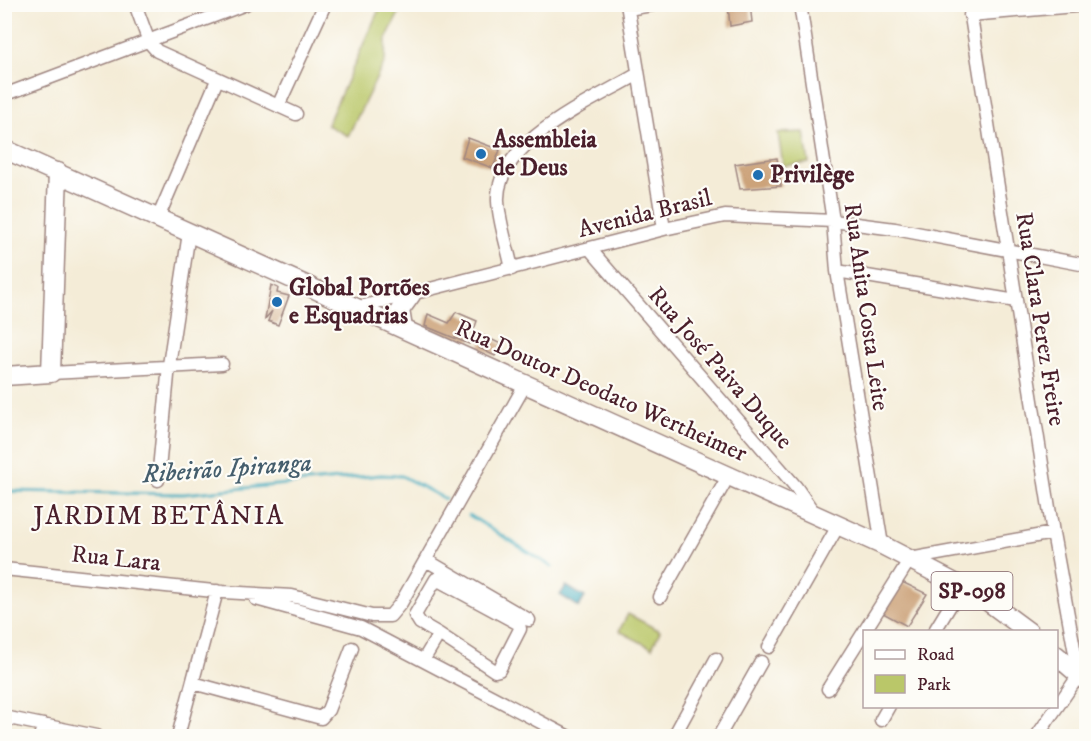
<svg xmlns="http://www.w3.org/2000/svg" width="1091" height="741" font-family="'IM FELL DW Pica',serif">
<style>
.green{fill:#bac769;stroke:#82734a;stroke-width:1.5}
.water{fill:#3fabbe;stroke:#446574;stroke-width:1.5}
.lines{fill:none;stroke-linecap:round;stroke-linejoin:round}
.stream{stroke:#3fabbe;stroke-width:3}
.building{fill:#cca37a}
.minor-casing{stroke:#9f8681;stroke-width:15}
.primary-casing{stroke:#9f8681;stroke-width:21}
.minor{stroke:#fff;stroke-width:12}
.primary{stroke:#fff;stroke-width:18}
.poi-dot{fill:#1f6fb2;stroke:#fdfcf7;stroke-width:2}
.labels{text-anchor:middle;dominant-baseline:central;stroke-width:4.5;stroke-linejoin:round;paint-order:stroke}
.shield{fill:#fdfcf7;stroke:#806168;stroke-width:1.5}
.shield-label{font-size:22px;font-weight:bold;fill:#4a1f2b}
.poi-label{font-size:24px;font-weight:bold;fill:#4a1f2b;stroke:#fdfcf7;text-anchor:start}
.street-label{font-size:24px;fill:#4a1f2b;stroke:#fdfcf7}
.water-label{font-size:26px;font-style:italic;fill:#455e6d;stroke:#fdfcf7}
.quarter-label{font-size:27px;letter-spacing:1.5px;fill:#4a1f2b;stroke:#fdfcf7}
</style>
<rect width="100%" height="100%" fill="#fdfcf7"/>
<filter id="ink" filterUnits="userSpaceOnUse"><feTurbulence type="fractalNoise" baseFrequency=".0167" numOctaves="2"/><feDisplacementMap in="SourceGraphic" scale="12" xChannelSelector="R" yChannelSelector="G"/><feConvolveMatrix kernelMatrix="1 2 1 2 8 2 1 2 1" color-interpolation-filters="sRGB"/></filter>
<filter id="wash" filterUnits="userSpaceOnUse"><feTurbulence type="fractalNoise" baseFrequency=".008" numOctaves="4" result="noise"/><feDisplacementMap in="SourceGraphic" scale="24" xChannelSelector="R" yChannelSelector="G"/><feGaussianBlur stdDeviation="1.35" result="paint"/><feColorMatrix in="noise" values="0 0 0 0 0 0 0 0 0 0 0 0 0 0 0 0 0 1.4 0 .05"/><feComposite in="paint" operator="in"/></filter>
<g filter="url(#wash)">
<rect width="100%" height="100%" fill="#f4ecd7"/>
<!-- green -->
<path class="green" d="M381,5H403L386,39L385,61L348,136L327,125Z
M804,132L809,163L783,166L778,133Z
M628,614L660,631L652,648L619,631Z"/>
<!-- water -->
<path class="water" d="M566,586L585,597L579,607L560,595Z"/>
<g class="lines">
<!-- stream -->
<path class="stream" d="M4,491L183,494L381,475L402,476L445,499
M469,515L552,567"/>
</g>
<g id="blocks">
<!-- building -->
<path class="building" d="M750,4L752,22L730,26L728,5Z
M468,138L500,150L493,168L462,157Z
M777,158L781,186L740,189L735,164Z
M271,285L278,288L277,293L289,296L278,325L268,321L272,311L265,319Z
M456,312L477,321L469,344L425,326L428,314L449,323Z
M484,336L501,344L495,356L479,348Z
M902,582L927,594L907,626L883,613Z"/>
</g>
</g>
<g filter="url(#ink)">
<use href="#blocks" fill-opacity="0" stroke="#9f8681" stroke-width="1.5"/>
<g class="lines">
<defs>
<path id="minor" d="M135,4L149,42L157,51L296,114
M627,4L664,229
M800,4L833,221L837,271L882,545
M969,4L1053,533L1079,675L1037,736
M628,9L657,4
M970,15L1086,5
M4,95L246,4
M278,106L325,4
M158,218L217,80
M590,249L796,487L814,513
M512,269C508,248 499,223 498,201C495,141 595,100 638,74
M837,271L1016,301
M360,307L664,229L725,216L833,221L895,229L1086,265
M51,373L222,364
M158,480L169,365L189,233
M426,560L529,620
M4,569L223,592L292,596L372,616H390L401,603L525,385
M660,597L729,475
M256,599L361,628L567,736
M934,632L962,586
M769,647L838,526
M424,659L439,634L420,623L415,615L436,579L519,624L520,629L499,670L495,671L439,634
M193,683L321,718L328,710L352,648
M828,689L910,559L1053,533
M4,717L96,736
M881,720L889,706
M40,736L44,725
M178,736L217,591
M674,736L716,659
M719,736L761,662"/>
<path id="primary" d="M4,149L882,545L982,597L1029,632
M403,328L400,310L411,295
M4,376L51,373L58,172
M1056,655L1086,681"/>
</defs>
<!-- minor casing -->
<use href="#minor" class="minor-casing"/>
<!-- primary casing -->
<use href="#primary" class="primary-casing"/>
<!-- minor -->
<use href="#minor" class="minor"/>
<!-- primary -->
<use href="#primary" class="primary"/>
</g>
</g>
<!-- markers -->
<g class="poi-dot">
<circle cx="481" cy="154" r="6"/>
<circle cx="758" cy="175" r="6"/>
<circle cx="277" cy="302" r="6"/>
</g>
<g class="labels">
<!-- shield labels -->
<rect class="shield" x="931.5" y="572" width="81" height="38" rx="4.5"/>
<g class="shield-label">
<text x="972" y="591">SP-098</text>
</g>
<!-- poi labels -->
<g class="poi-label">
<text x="493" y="140">Assembleia<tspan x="493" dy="28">de Deus</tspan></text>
<text x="770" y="175">Privilège</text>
<text x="289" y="288">Global Portões<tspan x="289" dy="28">e Esquadrias</tspan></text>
</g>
<!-- street labels -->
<g class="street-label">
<text transform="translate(645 214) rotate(-14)">Avenida Brasil</text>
<text transform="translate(866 307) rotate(82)">Rua Anita Costa Leite</text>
<text transform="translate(1040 319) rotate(81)">Rua Clara Perez Freire</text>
<text transform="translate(720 368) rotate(49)">Rua José Paiva Duque</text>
<text transform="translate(601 391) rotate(24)">Rua Doutor Deodato Wertheimer</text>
<text transform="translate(116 559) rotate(6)">Rua Lara</text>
</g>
<!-- water labels -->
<g class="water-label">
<text transform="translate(227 469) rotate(-4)">Ribeirão Ipiranga</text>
</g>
<!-- quarter labels -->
<g class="quarter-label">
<text x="159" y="516">JARDIM BETÂNIA</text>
</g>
</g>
<!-- margin -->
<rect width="1091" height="741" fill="none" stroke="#fdfcf7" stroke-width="24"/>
<!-- legend -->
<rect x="863" y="630" width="195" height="78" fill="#fdfcf7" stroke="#b5a4a5" stroke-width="1.5"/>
<rect x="875" y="650" width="30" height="9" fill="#ffffff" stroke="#b5a4a5" stroke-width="1.5"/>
<text x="917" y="660" font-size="18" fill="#4a1f2b">Road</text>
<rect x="875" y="675" width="30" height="18" fill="#bac769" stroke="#b5a4a5" stroke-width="1.5"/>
<text x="917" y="690" font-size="18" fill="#4a1f2b">Park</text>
</svg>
